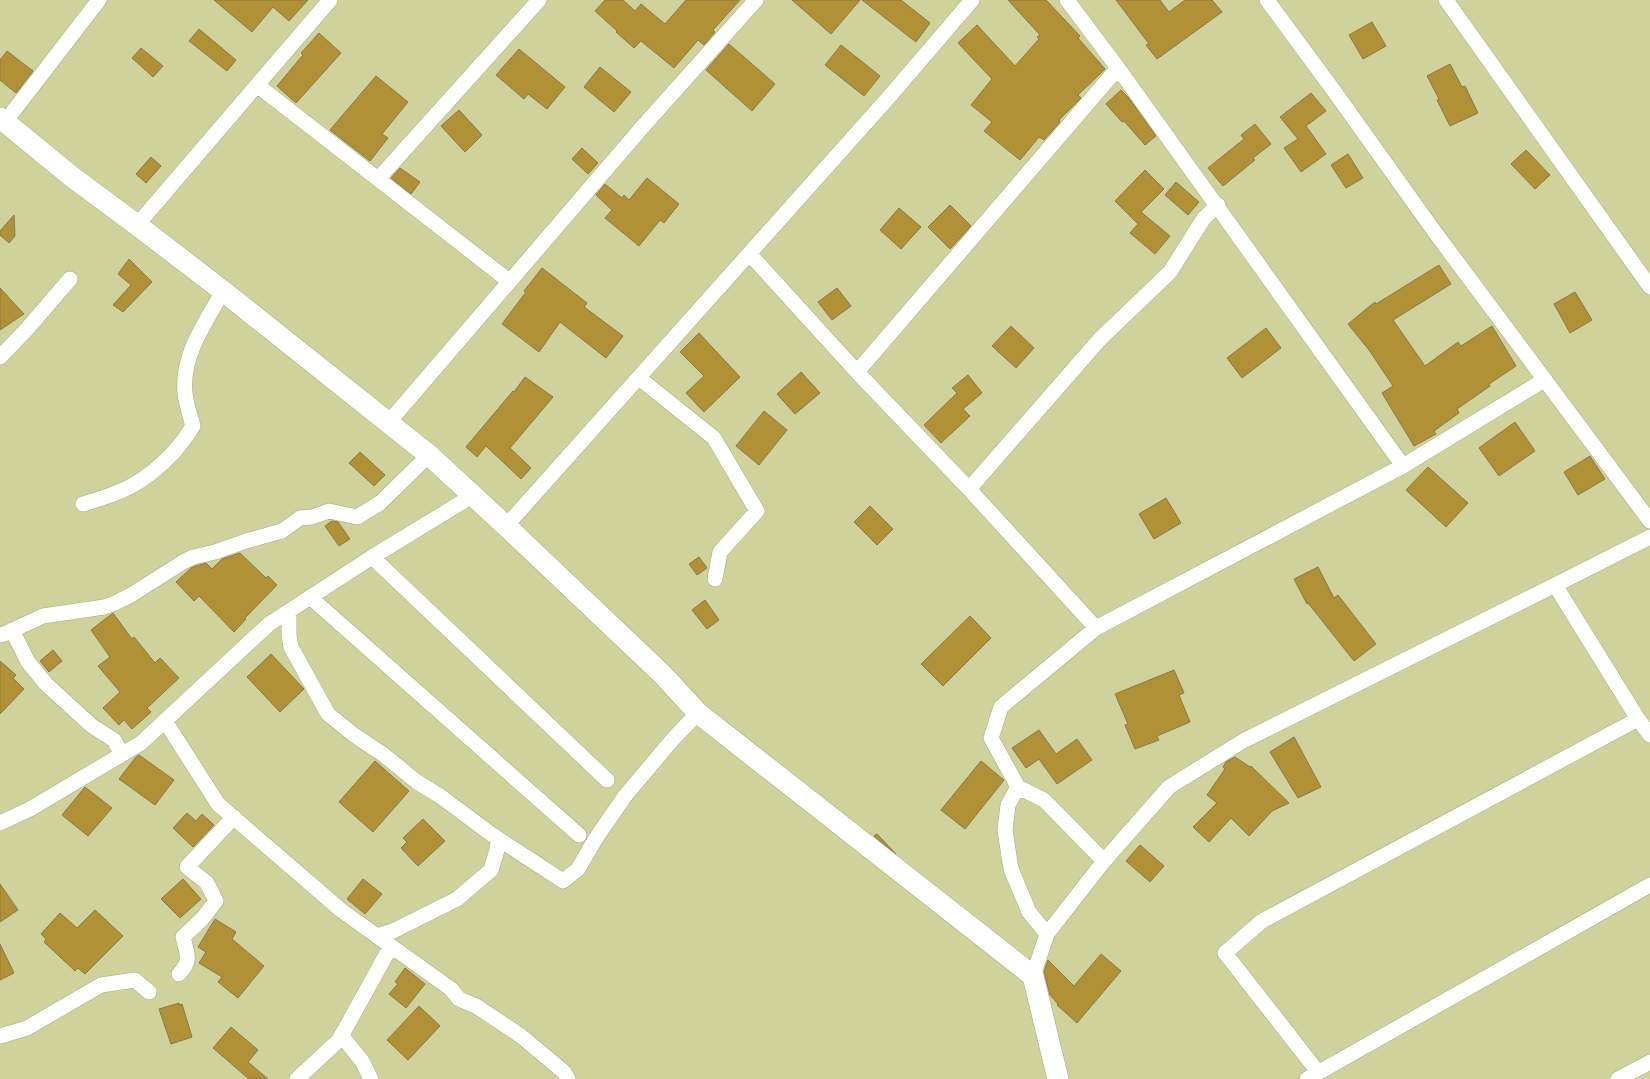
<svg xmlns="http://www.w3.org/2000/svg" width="1650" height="1079" font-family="'Zilla Slab',serif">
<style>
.building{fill:#b09135;stroke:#8b7847}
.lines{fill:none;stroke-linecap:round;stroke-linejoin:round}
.street-casing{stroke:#a8aa75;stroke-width:16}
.secondary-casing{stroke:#a8aa75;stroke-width:22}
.street{stroke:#fff;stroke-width:15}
.secondary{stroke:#fff;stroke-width:21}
</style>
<rect width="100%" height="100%" fill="#d0d29c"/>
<!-- building -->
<path class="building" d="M214,0H308L289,21L273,7L252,32Z
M605,0H623L635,11L641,4L665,24L686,0H740L713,30L715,32L704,45L698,40L674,68L641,41L634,48L616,32L617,31L595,11Z
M792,0H860L831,34Z
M862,0H901L930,23L916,42Z
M1008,0H1046L1080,36L1078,38L1105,69L1078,95L1081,98L1059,120L1060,122L1044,140L1039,137L1020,160L984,131L992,122L971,105L992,79L958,43L977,25L1015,66L1039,39L1037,37L1040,35Z
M1116,0H1160L1169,12L1185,0H1212L1222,12L1157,59L1146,45L1149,44Z
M1372,22L1386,46L1363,59L1349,35Z
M199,29L236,60L227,71L189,41Z
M319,33L341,53L296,103L277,86L303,55L301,53Z
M729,44L775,84L752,111L706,70Z
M841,45L880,76L864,96L825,65Z
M141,48L163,66L153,77L132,58Z
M519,49L565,87L547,109L528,94L524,99L496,75Z
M7,51L33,71L16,93L0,80V60Z
M1450,64L1462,87L1465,86L1478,113L1450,126L1437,100L1439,99L1427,76Z
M600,67L631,92L614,112L584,87Z
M376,76L408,102L382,134L388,138L370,161L330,130Z
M1121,90L1128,97L1156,136L1145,145L1124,121L1122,122L1106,104Z
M1311,93L1326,111L1306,126L1326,154L1301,172L1284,148L1298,139L1280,117Z
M459,110L482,135L465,152L441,126Z
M1255,124L1271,144L1253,158L1255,160L1223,186L1208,168L1244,139L1241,135Z
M582,148L598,163L588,174L572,159Z
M1526,150L1550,175L1535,189L1511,164Z
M1348,154L1363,178L1346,188L1331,165Z
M151,157L161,166L146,183L136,174Z
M400,168L420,182L411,194L391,178Z
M1145,170L1164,189L1141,212L1170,236L1155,254L1130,233L1138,224L1115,201Z
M647,178L679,204L664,223L660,220L639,246L605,218L612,210L596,195L605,184L622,198L624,195L629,200Z
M1176,182L1199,202L1188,215L1165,195Z
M950,205L971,226L950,249L928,227Z
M899,208L921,227L901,249L880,230Z
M14,215L15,236L9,243L0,235V231Z
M129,259L152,282L123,312L113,305L131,285L118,274Z
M1439,265L1451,284L1393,320L1425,366L1458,342L1461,346L1492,326L1516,366L1489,384L1490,386L1457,409L1459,413L1434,431L1436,434L1414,446L1382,393L1393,386L1369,350L1348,324L1375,302L1376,304Z
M542,268L587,303L584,307L623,336L606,358L560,322L539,352L502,324L526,292L524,291Z
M0,288L24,314L0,330Z
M837,288L851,306L832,320L818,302Z
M1575,292L1592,320L1570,333L1554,304Z
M1011,326L1034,348L1016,368L992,346Z
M1266,328L1281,348L1242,378L1227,358Z
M699,333L740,377L704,412L686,393L704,376L680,352Z
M801,372L820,393L795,414L777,394Z
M968,375L982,393L963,409L970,416L941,443L924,425L957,393L952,388Z
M525,377L553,397L510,448L531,468L521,479L486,446L477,457L466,447L513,391L514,392Z
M764,411L787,430L759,465L736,446Z
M1515,422L1535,451L1499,476L1479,448Z
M360,452L385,475L374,486L349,463Z
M1590,456L1605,479L1578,495L1564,472Z
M1428,467L1468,503L1446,527L1406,490Z
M1166,498L1181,523L1154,539L1139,514Z
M870,506L893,529L877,545L854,522Z
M332,521L338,522L350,539L339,546L325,526Z
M240,553L266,578L268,576L277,585L245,618L246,619L234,632L199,596L194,601L176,582L191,568L196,566L206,563L212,569L222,559Z
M699,557L707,568L697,575L689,564Z
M1318,567L1334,598L1338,595L1376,644L1354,661L1308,603L1307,604L1294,579Z
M705,600L719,620L707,629L692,610Z
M113,613L132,639L134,637L155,663L160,658L179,678L147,708L151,712L132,729L124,720L119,725L103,708L120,692L98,666L110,657L91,630Z
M970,616L991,638L943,686L921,664Z
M53,650L62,661L49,672L40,661Z
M271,654L304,689L280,712L247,677Z
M0,661L16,675L13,678L24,689L0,714Z
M1174,670L1184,693L1179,695L1190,722L1157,736L1159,740L1135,749L1125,725L1128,724L1115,694Z
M1039,730L1056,754L1077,739L1092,760L1057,784L1039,759L1026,768L1012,748Z
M1294,737L1321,787L1298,798L1270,752Z
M139,755L174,780L155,805L119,779L136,757Z
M1235,757L1250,767L1251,766L1289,803L1272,811L1249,836L1231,818L1209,842L1193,827L1217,803L1207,795L1225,769L1223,767L1226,762Z
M375,761L409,791L373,832L339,802Z
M981,761L1004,780L965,829L941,810Z
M85,787L112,808L88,836L62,815Z
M187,813L196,821L202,814L214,825L193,847L173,828Z
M423,819L445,841L418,866L401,848L407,842L403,838Z
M877,834L896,854L874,836Z
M1140,845L1164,866L1150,882L1126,861Z
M183,879L201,899L180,918L161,899Z
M363,879L382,894L365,914L347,899Z
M0,884L18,910L0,922Z
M95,910L123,936L85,974L78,968L75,971L44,942L46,939L41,934L60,913L77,928Z
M215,919L236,932L232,939L264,966L238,998L218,982L222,977L199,963L206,952L198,947Z
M0,944L14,973L0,980Z
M1101,954L1121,971L1077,1023L1057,1005L1058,1004L1050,995L1044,972L1048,960L1074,986Z
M405,968L425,984L406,1008L389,994L398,984L395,982Z
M179,1003V1005L182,1004L192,1037L171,1044L159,1009Z
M419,1006L440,1026L408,1060L387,1040Z
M231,1027L258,1050L248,1062L268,1079H249L213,1048Z"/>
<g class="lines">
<defs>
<path id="street" d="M1067,0L1118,68L1403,466L1544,380
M1267,0L1334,91L1434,231L1650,521
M1446,0L1650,287
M257,85L509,281
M5,122L99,0
M378,179L539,0
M137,225L330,0
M749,255L756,261L857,372L969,489L1096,628L1403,466
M0,357L27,329L70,279
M857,372L1118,68
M639,378L714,438L757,511L720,552L715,579
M388,423L645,124L756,0
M969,489L1100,339L1170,272L1204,218L1218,205
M83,504C124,492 143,484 173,453C181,444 187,436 193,426C190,415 186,404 185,393C181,355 206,322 223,291
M506,526L889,97L972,0
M1650,537L1555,585L1638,719L1650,735
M372,557L607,780
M310,597L579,835
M289,611V635L291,647L328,714L354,735L384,755L417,782L440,796L491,834L563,881L578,869L596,838L625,796L673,739L698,713
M12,630L28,662L46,684L92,726L114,740L122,754
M0,635L4,634L43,616L104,607L115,603L131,595L183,562L193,557L215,552L246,541L282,531L300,518L312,517L329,511L357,517L380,503L429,455
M165,721L218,804L342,911L451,989L459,999L476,1006L521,1036L564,1072L568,1079
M1018,787L1044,800L1104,861
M0,823L30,809L141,743L269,624L372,557L472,496
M1047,934L1029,912L1011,869L1005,830L1008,805L1018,787L991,738L1001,707L1096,628
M377,936L393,931L457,899L491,870L497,850L498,839
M179,974C192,960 187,954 183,937L202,919L216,901L207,883L187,867L234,817
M1033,976L1047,934L1104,861L1169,787L1243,741L1555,585
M341,1035L362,1061L371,1079
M0,1036L27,1028L101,985L135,980L149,992
M1318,1072L1225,953L1262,921L1638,719
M297,1079L339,1040L391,946
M1307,1079L1650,885
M1618,1079L1650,1062"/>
<path id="secondary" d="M0,118L71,176L137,225L223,291L429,455L506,526L663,675L698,713L1033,976L1058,1079"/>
</defs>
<!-- street casing -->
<use href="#street" class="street-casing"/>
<!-- secondary casing -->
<use href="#secondary" class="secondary-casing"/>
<!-- street -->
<use href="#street" class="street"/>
<!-- secondary -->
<use href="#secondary" class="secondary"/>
</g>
</svg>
